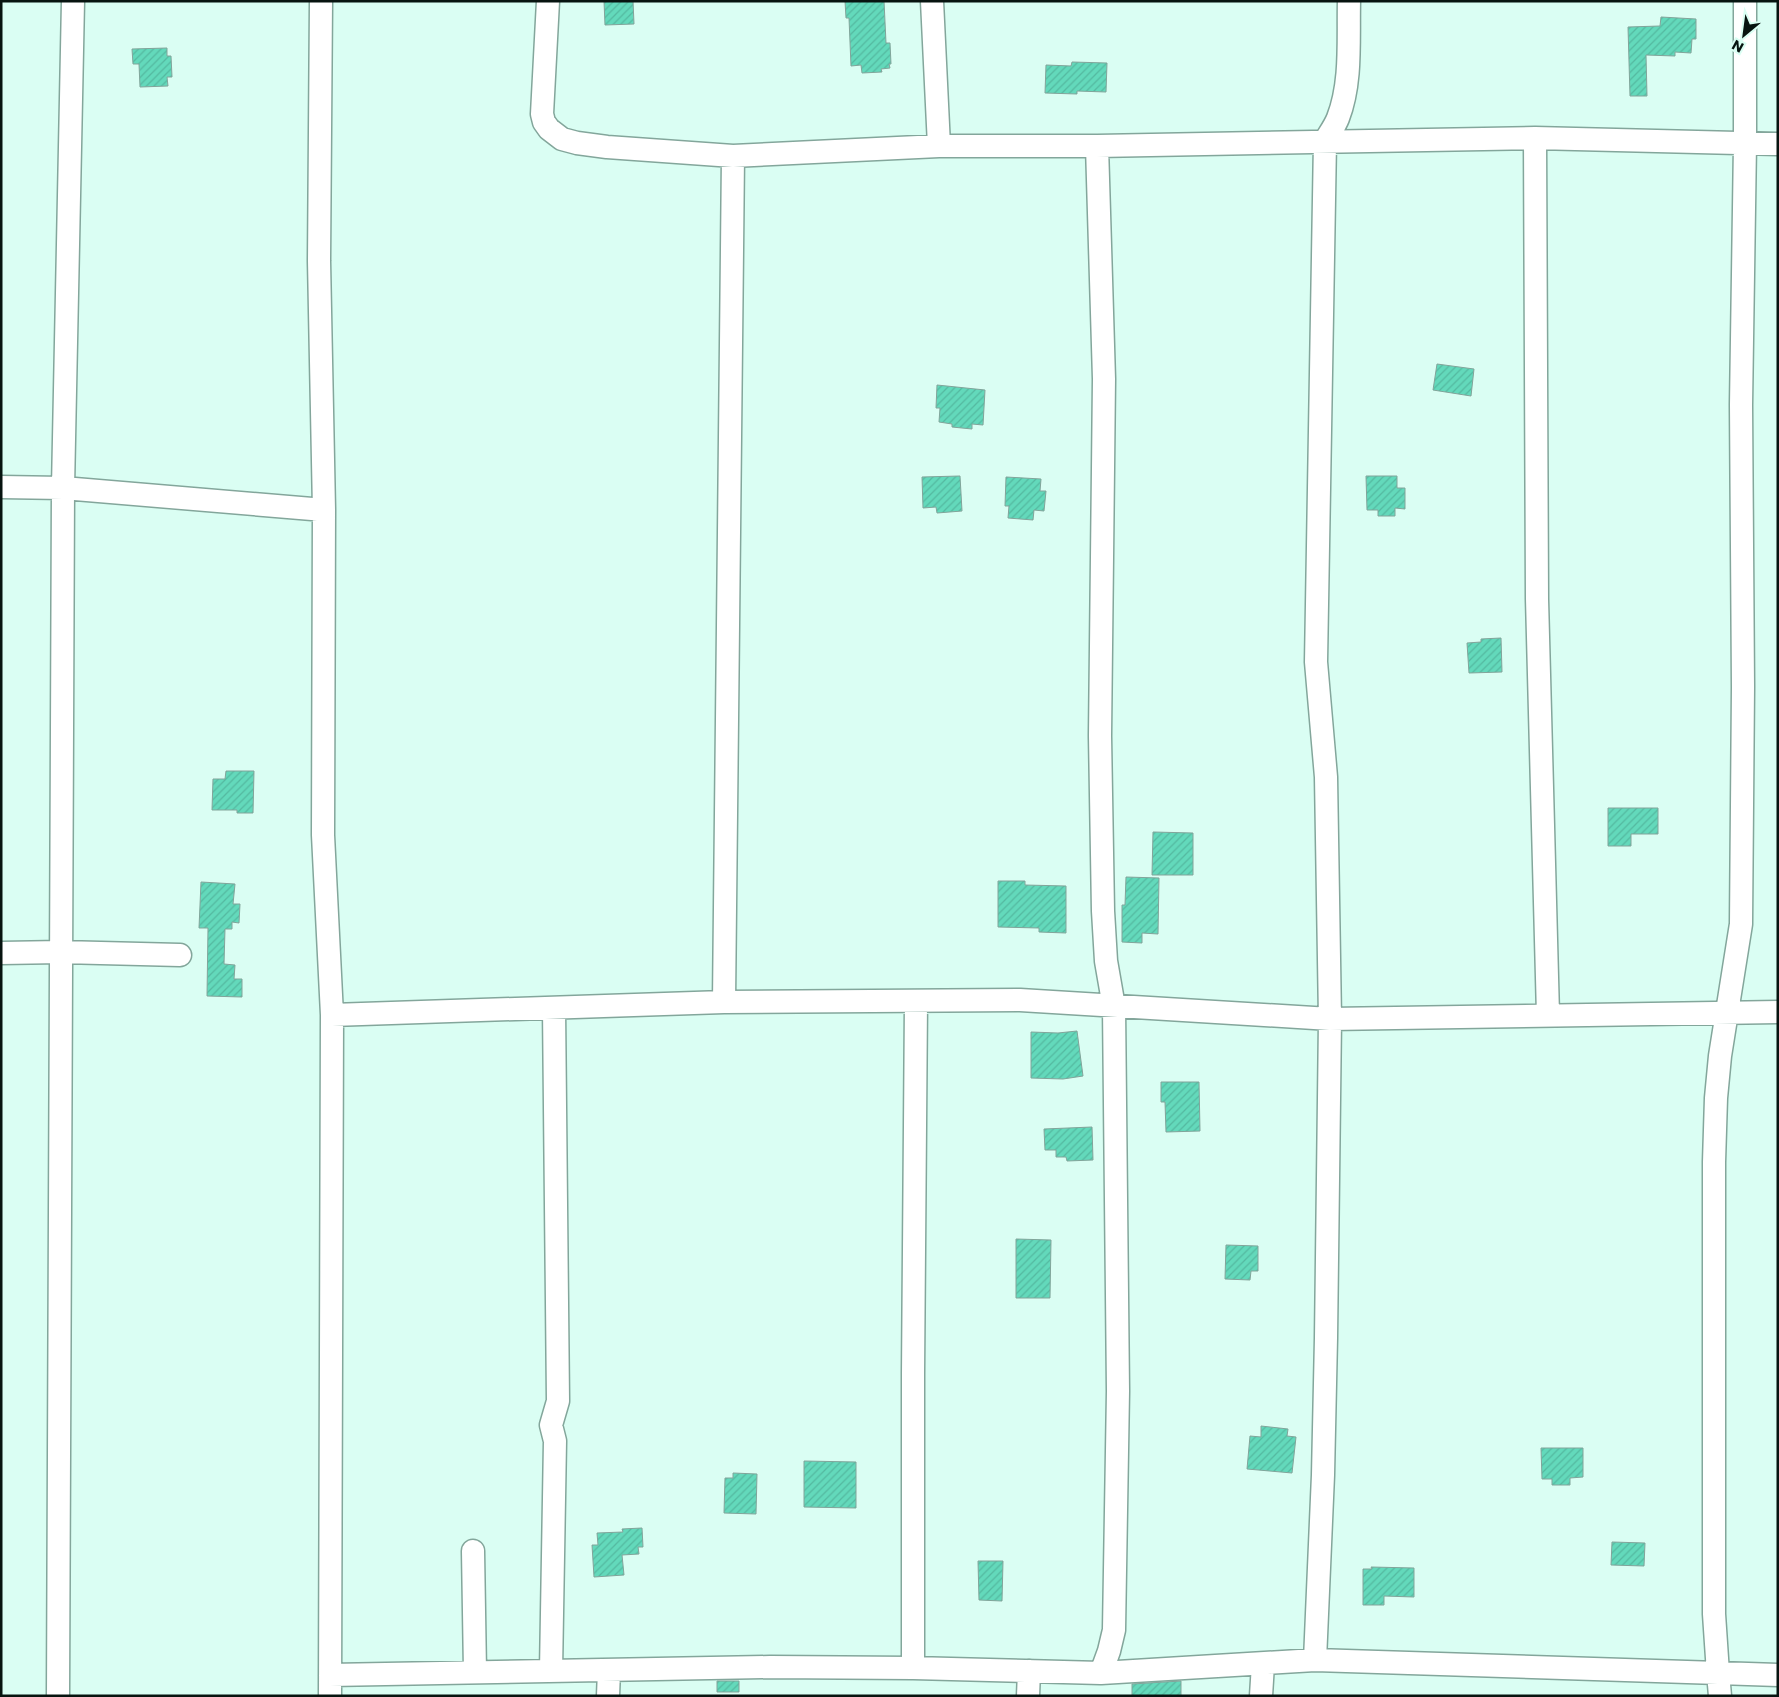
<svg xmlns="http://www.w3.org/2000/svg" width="1779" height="1697" font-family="Poppins,sans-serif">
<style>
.building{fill:url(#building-hatch);stroke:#82a49a}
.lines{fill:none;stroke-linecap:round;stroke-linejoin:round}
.minor-casing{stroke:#83a69b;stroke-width:25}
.minor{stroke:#fff;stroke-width:22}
</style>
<defs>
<pattern id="building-hatch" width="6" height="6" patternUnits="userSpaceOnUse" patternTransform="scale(1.25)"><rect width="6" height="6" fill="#63d9bb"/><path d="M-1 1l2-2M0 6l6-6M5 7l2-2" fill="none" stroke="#54b9a0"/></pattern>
</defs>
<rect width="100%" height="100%" fill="#dafef3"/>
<!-- building -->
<path class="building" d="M604,1H633L634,24L605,25Z
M845,1H884L886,43H890L891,64H889L890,68L881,69L882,72L862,73L861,65L851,66L849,18H846Z
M1661,17L1696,19V39H1692L1691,53L1675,52V56L1646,55L1647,96H1630L1628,27L1660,26Z
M167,48V56H171L172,77H167L168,86L140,87L139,64H133L132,49Z
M1072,62L1107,63L1106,92L1077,91V94L1045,93L1046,65L1071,66Z
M1437,364L1474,369L1471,396L1433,390Z
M937,385L985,390L983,425L972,424V429L952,427V424L939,422L940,408H936Z
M960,476L962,511L937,513L936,507L923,508L922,477Z
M1366,476H1397V488H1405V509L1395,508V516H1378V510H1367Z
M1006,477L1041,479L1040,491H1046L1044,511L1034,510L1033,520L1008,518L1009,506H1005Z
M1501,638L1502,672L1469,673L1467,643L1481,642V639Z
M226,771H254L253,813H237V810H212L213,779H225Z
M1608,808H1658V834H1631V846H1608Z
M1153,832L1193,833V875H1152Z
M1126,877L1159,878L1158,934L1142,933V943L1122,942V905H1125Z
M998,881H1025V885L1066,886V933L1039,932V928L998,927Z
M201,882L235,884L233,904H240L239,923L232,922V929H225L224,964L235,965L234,979H242V997L207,996L208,928H199Z
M1077,1031L1083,1076L1063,1079L1031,1078V1032L1058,1033Z
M1161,1082H1199L1200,1131L1166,1132L1165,1102H1161Z
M1092,1127L1093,1160L1067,1161L1066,1157H1056V1150H1045L1044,1129Z
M1016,1239L1051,1240L1050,1298H1016Z
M1226,1245L1258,1246V1271H1251L1250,1280L1225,1279Z
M1261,1426L1288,1429L1287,1436L1296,1437L1292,1473L1247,1469L1250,1436L1261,1437Z
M1541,1448H1583V1477L1570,1478V1485H1552V1479H1542Z
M804,1461L856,1462V1508L804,1507Z
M733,1473L757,1474L756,1514L724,1513L725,1478H733Z
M642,1528L643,1547H638L639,1554L622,1555L624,1575L594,1577L592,1545H598L597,1533L623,1532L622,1529Z
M1612,1542L1645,1543L1644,1566L1611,1565Z
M978,1561H1003L1002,1601L979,1600Z
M1371,1567L1414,1568V1597L1384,1596V1605H1363V1569H1372Z
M717,1681H739V1692H717Z
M1181,1681V1696H1132V1684Z"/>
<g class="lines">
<defs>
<path id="minor" d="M73,1L63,488L324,510
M321,1L319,261L324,510L323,835L332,1015L330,1696
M548,1L542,114L544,122L549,129L562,139L577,143L607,147L733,156L939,146H1097L1535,138L1778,144
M932,1L939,146
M1745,1V143L1741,405L1743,687L1741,924L1720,1056L1716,1098L1714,1162V1614L1718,1673L1778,1675
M1535,138L1537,599L1548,1015
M1097,146L1104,379L1100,736L1103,911L1106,961L1114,1007L1118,1391L1114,1630L1109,1651L1101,1673
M1,487L63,488L58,1696
M1,953L61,952L180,955
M724,1002L733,156
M332,1015L724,1002L1020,1000L1330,1019L1778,1012
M473,1551L475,1672
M1315,1660L1323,1475L1326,1338L1330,1019L1326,777L1316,662L1325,141C1329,134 1335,126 1338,118C1352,82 1348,39 1349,1
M913,1668V1374L916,1001
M551,1671L555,1441L551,1425L558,1401L554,1008
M330,1675L770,1667L913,1668L1101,1673L1315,1660L1718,1673L1720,1696
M608,1696L609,1670
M1028,1696L1029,1671
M1261,1696L1263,1664"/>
</defs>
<!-- minor casing -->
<use href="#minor" class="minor-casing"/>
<!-- minor -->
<use href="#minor" class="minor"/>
</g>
<!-- border -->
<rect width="1779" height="1697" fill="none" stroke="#071410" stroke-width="5"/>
<!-- north arrow -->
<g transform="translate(1744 35) rotate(209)" stroke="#dafef3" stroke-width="4" paint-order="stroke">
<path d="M0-4L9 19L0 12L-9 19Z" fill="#071410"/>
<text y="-8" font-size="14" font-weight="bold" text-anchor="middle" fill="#071410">N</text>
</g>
</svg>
